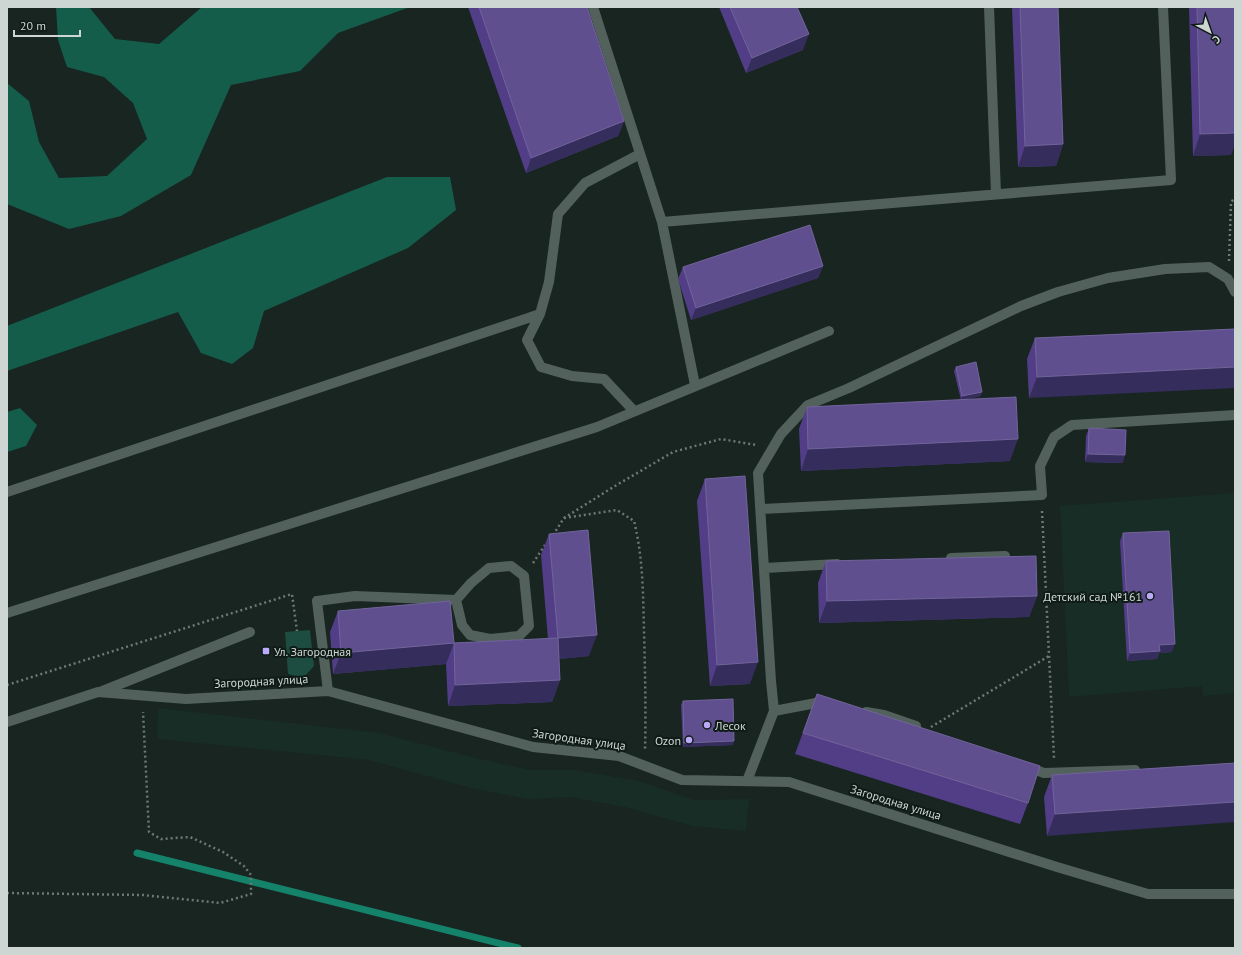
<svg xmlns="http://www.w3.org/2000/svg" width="1242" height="955" font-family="'PT Sans',sans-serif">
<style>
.built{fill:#182d26}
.green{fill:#1d4d40}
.forest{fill:#145d4b}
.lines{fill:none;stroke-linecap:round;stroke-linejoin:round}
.stream{stroke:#14836a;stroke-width:7}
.path{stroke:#6e7975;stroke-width:2.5;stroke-dasharray:2 3;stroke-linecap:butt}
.service{stroke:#53615c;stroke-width:10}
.minor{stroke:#53615c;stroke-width:10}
.wall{fill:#523e87}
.shaded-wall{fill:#352d5b}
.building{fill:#604f8f;stroke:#71649a}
.poi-dot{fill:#baaaf7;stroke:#0f1b17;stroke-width:1.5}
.labels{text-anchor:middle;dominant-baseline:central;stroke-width:4;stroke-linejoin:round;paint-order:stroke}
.poi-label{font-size:12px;fill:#ced6d3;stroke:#0f1b17;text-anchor:end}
.street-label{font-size:12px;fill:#ced6d3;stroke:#0f1b17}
</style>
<rect width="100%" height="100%" fill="#182521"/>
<!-- built -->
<path class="built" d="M1235,493V693L1203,696L1202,686L1069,697L1060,506Z
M158,708L379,733L472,757L530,770H575L639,781L694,800L749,799L746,831L692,826L629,808L571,797L528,799L471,788L369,760L157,739Z"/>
<!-- green -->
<path class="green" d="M310,630L314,666L303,678L288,674L285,632Z"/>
<!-- forest -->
<path class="forest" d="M56,7H89L115,39L159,44L202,7H410L338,33L300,71L231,85L191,175L121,216L69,229L7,204V83L29,101L39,142L59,178L107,176L147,139L133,103L104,77L67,67L58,40Z
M387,177H450L456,210L408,248L264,311L253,348L232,364L201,353L178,312L7,371V326Z
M20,408L37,425L26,446L7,452V412Z"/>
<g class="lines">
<!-- stream -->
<path class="stream" d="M137,853L518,948"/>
<!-- path -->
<path class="path" d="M1229,261L1231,202L1235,198
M1042,511L1054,758
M564,518L617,510L634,521C643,557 643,593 644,630C645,670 646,710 645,750
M553,535L564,518L615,486L673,452L721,439L756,445
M533,563L545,545
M7,685L292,594L297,631
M931,727L1049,656
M7,893L143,895L220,903L251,894V875L244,866L223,852L190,837L161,839L149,832L143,712"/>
<!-- service -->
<path class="service" d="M593,7L662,222L695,385
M989,7L996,194
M662,222L1171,180L1163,7
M634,411L604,379L572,376L541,367L527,340L540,314L549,282L558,214L585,183L640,154
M7,492L540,314
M761,509L1042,495L1040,466L1054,437L1072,425L1235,415
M951,558L1005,556
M765,568L837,564
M317,601L355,596L456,600L462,625L470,635L490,639L519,636L529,626L524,576L511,566L489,568L471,583L456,600
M7,613L597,427L829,331
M827,705L816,703L774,711L771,681L758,473L781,434L808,405L849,388L1021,306L1058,292L1108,278L1165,269L1209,267L1228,279L1235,292
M866,712L884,715L916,726
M1027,767L1044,773L1135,770
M747,781L774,711"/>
<!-- minor -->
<path class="minor" d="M317,601L328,691
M100,692L250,632
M7,722L98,692L186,699L328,691L533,747L619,756L682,780L789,782L1057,867L1148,894H1235"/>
</g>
<!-- wall -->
<path class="wall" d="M468,7H587L624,121L618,136L526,173Z
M719,7H797L803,50L746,73Z
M1012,7H1058L1063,144L1056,166L1018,167Z
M1189,7H1235L1231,155L1193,156Z
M823,266L818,278L691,320L678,279L683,267Z
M1235,329L1029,398L1027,359L1035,338Z
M956,367L981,396L962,400L1010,461L801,471L799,429L807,407L961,400L954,371Z
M1089,428L1123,463L1085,462L1086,436Z
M705,479L750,684L710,686L697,501Z
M1123,533L1172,652L1159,653L1157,659L1127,661L1120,541Z
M549,534L589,656L559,659L560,680L552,702L448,706L446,664L333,674L330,632L338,611L454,643L548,639L541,555Z
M826,561L1037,596L1029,617L819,623L818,583Z
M817,694L1028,803L1020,824L795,754Z
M683,701L733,745L683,747L681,705Z
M1235,763L1047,836L1044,797L1052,775Z"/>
<!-- shaded-wall -->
<path class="shaded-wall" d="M809,34L803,50L746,73L752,58Z
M624,121L618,136L526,173L531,158Z
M1235,133V145L1231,155L1193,156L1200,134Z
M1063,144L1056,166L1018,167L1025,146Z
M823,266L818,278L691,320L696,308Z
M1235,367V388L1029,398L1037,377Z
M982,392L981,396L961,400L962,396Z
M1018,439L1010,461L801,471L808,449Z
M1088,454L1125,455L1123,463L1085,462Z
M1037,596L1029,617L819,623L827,601Z
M597,635L589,656L550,660L558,638Z
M454,643L446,664L333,674L341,653Z
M1175,644L1172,652L1159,653L1157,659L1127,661L1130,653L1159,645Z
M758,662L750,684L710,686L717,665Z
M560,680L552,702L448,706L455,685Z
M734,741L733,745L683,747L684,743Z
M1235,802V822L1047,836L1055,814Z"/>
<!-- building -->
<path class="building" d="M479,7H587L624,121L531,158Z
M730,7H797L809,34L752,58Z
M1020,7H1058L1063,144L1025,146Z
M1197,7H1235V133L1200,134Z
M810,225L823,266L696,308L683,267Z
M1235,329V367L1037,377L1035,338Z
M976,362L982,392L962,396L956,367Z
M1016,397L1018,439L808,449L807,407Z
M1089,428L1126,430L1125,455L1088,454Z
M745,476L758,662L717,665L705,479Z
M588,530L597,635L558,638L549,534Z
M1169,531L1175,644L1159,645L1160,651L1130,653L1123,533Z
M1036,556L1037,596L827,601L826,561Z
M450,601L454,643L341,653L338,611Z
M558,638L560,680L455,685L454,643Z
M817,694L1040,766L1028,803L803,733Z
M733,699L734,741L684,743L683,701Z
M1235,763V802L1055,814L1052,775Z"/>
<!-- markers -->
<g class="poi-dot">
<circle cx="1150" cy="596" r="4"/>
<rect x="262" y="647" width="8" height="8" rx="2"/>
<circle cx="707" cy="725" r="4"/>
<circle cx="689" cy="740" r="4"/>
</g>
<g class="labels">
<!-- poi labels -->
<g class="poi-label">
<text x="1142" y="596">Детский сад №161</text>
<text x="274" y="651" text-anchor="start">Ул. Загородная</text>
<text x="715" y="725" text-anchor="start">Лесок</text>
<text x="681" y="740">Ozon</text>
</g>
<!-- street labels -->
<g class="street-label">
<text transform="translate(261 681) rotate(-3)">Загородная улица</text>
<text transform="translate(579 739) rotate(8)">Загородная улица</text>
<text transform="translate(896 802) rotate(17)">Загородная улица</text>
</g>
</g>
<!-- border -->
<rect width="1242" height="955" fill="none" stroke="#ced6d3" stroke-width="16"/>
<!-- north arrow -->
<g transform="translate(1210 32) rotate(139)" stroke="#0f1b17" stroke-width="3" paint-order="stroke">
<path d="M0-3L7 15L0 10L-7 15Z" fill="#ced6d3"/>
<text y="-6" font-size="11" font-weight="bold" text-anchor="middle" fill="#ced6d3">С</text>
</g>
<!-- scale -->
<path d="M14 30v6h66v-6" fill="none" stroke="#ced6d3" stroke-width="2"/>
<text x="20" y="30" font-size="12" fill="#ced6d3" stroke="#0f1b17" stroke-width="3" paint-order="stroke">20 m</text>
</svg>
